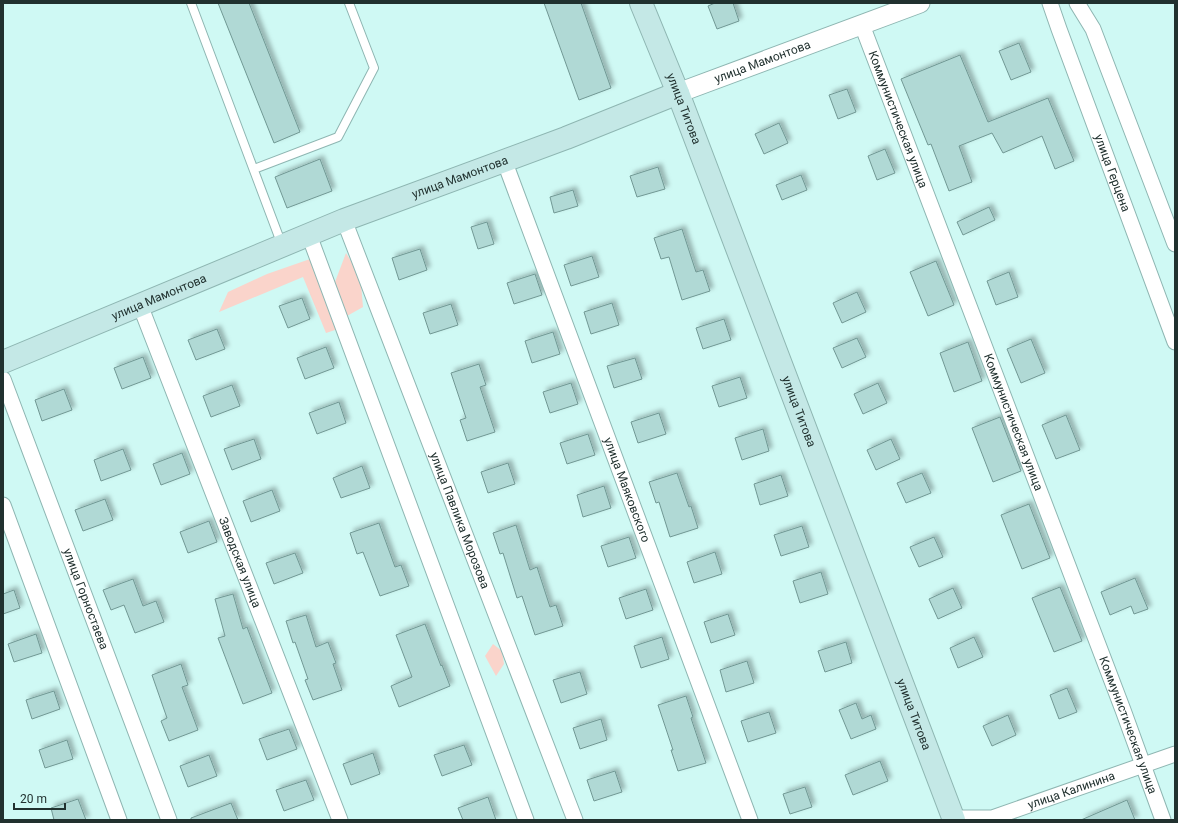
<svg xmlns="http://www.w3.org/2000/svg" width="1178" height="823" font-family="Roboto,sans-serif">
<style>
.green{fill:#fad4cb}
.building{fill:#b0d9d5;stroke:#719894;filter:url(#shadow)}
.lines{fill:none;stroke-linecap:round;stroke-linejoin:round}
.service-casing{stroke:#8eb6b2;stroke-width:10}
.minor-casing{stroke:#8eb6b2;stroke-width:17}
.tertiary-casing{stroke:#8eb6b2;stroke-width:21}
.secondary-casing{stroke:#8eb6b2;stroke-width:24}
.service{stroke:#fff;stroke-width:8}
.minor{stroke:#fff;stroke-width:15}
.tertiary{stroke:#fff;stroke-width:19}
.secondary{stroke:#c4e8e6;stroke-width:22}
.labels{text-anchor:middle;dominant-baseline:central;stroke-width:3;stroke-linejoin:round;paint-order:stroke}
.street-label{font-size:12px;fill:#21312f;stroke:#cff9f4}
</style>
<defs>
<filter id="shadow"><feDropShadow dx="3.5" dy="-3.5" stdDeviation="2" flood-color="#0004"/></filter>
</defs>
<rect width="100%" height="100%" fill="#cff9f4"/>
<!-- green -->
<path class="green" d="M346,253L354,266L361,284L363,307L347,316L335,282Z
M313,258L338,329L326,333L303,277L219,312L228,292L267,274Z
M493,644L502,651L504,664L496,676L485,656Z"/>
<!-- building -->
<path class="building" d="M218,3H249L300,132L274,143Z
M544,3H581L611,88L579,100Z
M715,3H733L739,21L717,29L708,6Z
M1019,43L1031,72L1011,80L999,51Z
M960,55L988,122L1048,98L1074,161L1055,169L1042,136L1003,153L992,133L959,146L972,182L949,191L931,144L928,145L901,79Z
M847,89L856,112L838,119L829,95Z
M779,123L788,143L764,154L755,134Z
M885,149L895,173L877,180L868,156Z
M320,159L332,191L287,208L275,177Z
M658,167L665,189L637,197L630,176Z
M801,175L807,190L782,200L776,185Z
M573,190L578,206L554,213L550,197Z
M989,207L995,220L963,235L957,222Z
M487,222L494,244L478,249L471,227Z
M682,229L696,272L703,270L710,291L682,300L669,257L661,259L654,238Z
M420,249L427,270L399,280L392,258Z
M592,256L599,277L571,286L564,265Z
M936,261L954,305L928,316L910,272Z
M1009,272L1018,297L996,305L987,281Z
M535,274L542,295L514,304L507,283Z
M857,292L866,312L842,323L833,303Z
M302,298L310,319L288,328L279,306Z
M612,303L619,325L591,334L584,312Z
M451,304L458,325L430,334L423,313Z
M724,319L731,340L703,349L696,328Z
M217,329L225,349L196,360L188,340Z
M553,332L560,354L532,363L525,341Z
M857,338L866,357L842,368L833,348Z
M1031,339L1045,373L1021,383L1007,349Z
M968,342L982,381L954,392L940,353Z
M326,347L334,368L305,379L297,358Z
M143,357L151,378L122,389L114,368Z
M635,358L642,379L614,388L607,366Z
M479,364L486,385L480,387L495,432L467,441L460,420L466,418L451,373Z
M740,377L747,398L719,407L712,386Z
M571,383L578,404L550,413L543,392Z
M878,383L887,403L863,414L854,394Z
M232,385L240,406L211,417L203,396Z
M64,389L72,410L42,421L35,400Z
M339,402L346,423L317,434L309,413Z
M659,413L666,434L638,443L631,422Z
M1066,415L1080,450L1056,459L1042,425Z
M1000,417L1021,471L993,482L972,428Z
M763,429L769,451L742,460L735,438Z
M588,434L595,455L567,464L560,443Z
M254,439L261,459L232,470L224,449Z
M891,439L900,459L876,470L867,450Z
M123,449L131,470L101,481L94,460Z
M182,453L190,474L161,485L153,464Z
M508,463L515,484L488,493L481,472Z
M362,466L370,488L341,498L333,478Z
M677,473L689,507L691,506L698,528L670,537L659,502L656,503L649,482Z
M922,473L931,493L906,503L897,483Z
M781,475L788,496L760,505L754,484Z
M604,486L611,508L583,517L577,495Z
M272,490L280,511L251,522L243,501Z
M105,499L113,520L83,531L75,510Z
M1029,504L1050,558L1022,569L1001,515Z
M209,521L217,542L188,553L180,532Z
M379,523L395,567L401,565L409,586L380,596L363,552L357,554L350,533Z
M516,525L530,570L537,567L550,607L556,605L563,626L535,635L522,596L517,598L503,553L500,554L493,533Z
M802,526L809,547L781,556L774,535Z
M629,537L636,558L608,567L601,546Z
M934,537L943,557L919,567L910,547Z
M715,552L722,574L694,583L687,562Z
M295,553L303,573L274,584L266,563Z
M821,572L828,594L800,603L793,581Z
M1135,578L1148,609L1134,614L1131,606L1110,615L1101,592Z
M133,579L143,606L156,601L164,622L135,633L124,605L111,610L103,590Z
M1060,587L1082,641L1054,652L1032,598Z
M953,588L962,608L938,619L929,599Z
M646,589L653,610L626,619L619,598Z
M14,590L20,608L3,614V594Z
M233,594L243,629L247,627L272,693L243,704L218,638L225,636L215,599Z
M728,614L735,635L711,643L704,622Z
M306,615L316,647L328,642L336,663L333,664L342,690L313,700L305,680L308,679L295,642L293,643L286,621Z
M425,624L441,666L442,665L450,686L399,707L391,686L412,677L396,635Z
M36,634L42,653L14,662L8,644Z
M662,637L669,659L641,668L634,646Z
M974,637L983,657L958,668L950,648Z
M846,642L852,663L825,672L818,651Z
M747,661L754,683L726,692L720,670Z
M181,664L188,685L182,687L198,730L169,741L161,721L167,718L152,675Z
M580,672L587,694L561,703L553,680Z
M1067,688L1077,712L1059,719L1050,695Z
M54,691L60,709L32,719L26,700Z
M686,696L693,717L691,718L706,763L678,771L671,750H673L658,705Z
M856,703L862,719L871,715L876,729L851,739L839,710Z
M769,712L776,733L748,742L741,721Z
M1008,715L1016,735L992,746L983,726Z
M601,719L607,740L580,749L573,728Z
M289,729L297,749L267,760L259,739Z
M67,740L73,759L45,768L39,750Z
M464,745L472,765L442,776L434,755Z
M373,753L380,774L351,785L343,764Z
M209,755L217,776L188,787L180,766Z
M880,761L888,781L853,795L845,775Z
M615,771L622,792L594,801L587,780Z
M306,780L314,800L284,811L276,790Z
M805,787L812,807L790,814L783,794Z
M488,797L496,820H463L458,808Z
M78,799L86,820H54L51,808Z
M1127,800L1135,820H1081Z
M231,803L238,820H191V818Z"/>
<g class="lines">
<defs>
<path id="service" d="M191,3L282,245
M254,169L338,137L374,68L349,3"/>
<g id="minor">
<path id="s1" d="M1050,3L1059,29L1175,342"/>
<path d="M1077,3L1093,29L1175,244"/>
<path id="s2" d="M862,25L1123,710L1163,820"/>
<path id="s3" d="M504,160L750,820"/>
<path id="s4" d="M344,220L575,820"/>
<path d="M309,235L526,820"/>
<path id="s5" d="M140,305L340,820"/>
<path id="s6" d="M3,379L169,820"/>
<path d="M3,505L119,820"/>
<path id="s7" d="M953,818H992L1175,754"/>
</g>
<g id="tertiary">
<path id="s8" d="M678,93L920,3"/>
</g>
<g id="secondary">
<path id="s9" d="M641,3L678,93L954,820"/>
<path id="s10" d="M3,362L344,220L566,138L678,93"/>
</g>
</defs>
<!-- service casing -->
<use href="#service" class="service-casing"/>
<!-- minor casing -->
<use href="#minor" class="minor-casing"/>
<!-- tertiary casing -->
<use href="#tertiary" class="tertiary-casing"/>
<!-- secondary casing -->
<use href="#secondary" class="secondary-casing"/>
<!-- service -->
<use href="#service" class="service"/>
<!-- minor -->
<use href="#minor" class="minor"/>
<!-- tertiary -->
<use href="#tertiary" class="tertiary"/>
<!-- secondary -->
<use href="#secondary" class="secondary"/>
</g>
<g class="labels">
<!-- street labels -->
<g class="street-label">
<text stroke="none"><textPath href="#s8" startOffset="90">улица Мамонтова</textPath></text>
<text stroke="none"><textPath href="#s9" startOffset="114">улица Титова</textPath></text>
<text stroke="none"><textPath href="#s2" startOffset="101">Коммунистическая улица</textPath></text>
<text stroke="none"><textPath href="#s1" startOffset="181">улица Герцена</textPath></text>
<text stroke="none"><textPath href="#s10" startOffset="493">улица Мамонтова</textPath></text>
<text stroke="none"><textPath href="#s10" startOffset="169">улица Мамонтова</textPath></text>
<text stroke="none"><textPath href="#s9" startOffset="438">улица Титова</textPath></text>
<text stroke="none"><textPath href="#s2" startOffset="425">Коммунистическая улица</textPath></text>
<text stroke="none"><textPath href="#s3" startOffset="352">улица Маяковского</textPath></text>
<text stroke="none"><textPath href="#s4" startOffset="322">улица Павлика Морозова</textPath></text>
<text stroke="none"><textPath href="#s5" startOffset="276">Заводская улица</textPath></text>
<text stroke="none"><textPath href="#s6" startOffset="235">улица Горностаева</textPath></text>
<text stroke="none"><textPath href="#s9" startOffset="762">улица Титова</textPath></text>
<text stroke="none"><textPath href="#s2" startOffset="749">Коммунистическая улица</textPath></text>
<text stroke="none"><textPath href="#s7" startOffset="123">улица Калинина</textPath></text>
</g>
</g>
<!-- border -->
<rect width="1178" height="823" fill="none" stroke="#21312f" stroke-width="8"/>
<!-- scale -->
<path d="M14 803v6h51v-6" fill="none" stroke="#21312f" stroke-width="2"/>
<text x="20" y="803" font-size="12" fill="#21312f" stroke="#cff9f4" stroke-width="3" paint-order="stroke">20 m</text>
</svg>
